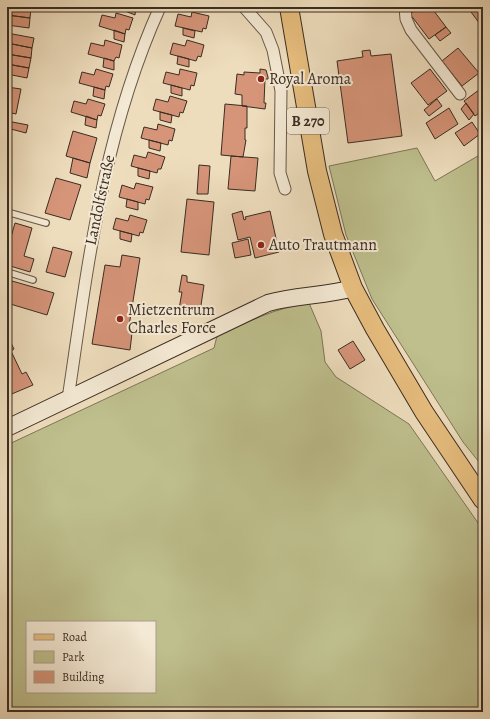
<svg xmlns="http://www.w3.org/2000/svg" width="490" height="719" font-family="Alegreya,serif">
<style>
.green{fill:#bebf8d;stroke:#7c7658;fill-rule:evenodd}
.building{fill:#d69479;stroke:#3a2d22}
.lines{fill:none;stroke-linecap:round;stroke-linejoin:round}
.lane-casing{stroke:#675949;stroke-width:8}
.street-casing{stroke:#675949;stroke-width:13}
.secondary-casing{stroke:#3a2d22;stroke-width:18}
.primary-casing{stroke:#3a2d22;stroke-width:20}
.lane{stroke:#f4e9d4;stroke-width:5.5}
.street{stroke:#f4e9d4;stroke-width:11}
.secondary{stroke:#f4e9d4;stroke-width:16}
.primary{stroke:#e7be7e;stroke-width:18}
.poi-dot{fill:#8f2418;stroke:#f4e9d4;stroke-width:1.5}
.labels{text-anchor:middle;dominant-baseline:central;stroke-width:4;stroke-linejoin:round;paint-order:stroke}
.shield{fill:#f4e9d4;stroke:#726557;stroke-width:1}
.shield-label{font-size:15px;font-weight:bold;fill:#3a2d22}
.poi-label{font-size:16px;fill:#3a2d22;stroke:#f4e9d4;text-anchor:start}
.street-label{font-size:16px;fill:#3a2d22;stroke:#f4e9d4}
</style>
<rect width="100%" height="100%" fill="#eeddbd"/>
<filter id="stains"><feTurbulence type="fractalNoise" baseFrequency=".005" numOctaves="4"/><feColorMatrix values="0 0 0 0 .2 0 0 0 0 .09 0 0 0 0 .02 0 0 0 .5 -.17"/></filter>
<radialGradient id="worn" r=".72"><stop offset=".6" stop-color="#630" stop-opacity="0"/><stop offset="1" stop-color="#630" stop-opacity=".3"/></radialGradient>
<!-- green -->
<path class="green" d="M417,148L435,181L483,153V467L463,442L372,299L346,235L329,166Z
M309,303L321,331L325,362L336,377L409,424L483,530V712H7V445L214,348L217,336C247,322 275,308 309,303ZM27,622H155V692H27Z"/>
<!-- building -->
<path class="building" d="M7,7L31,9L30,18L7,15Z
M125,7H136L135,15L125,11Z
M420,7H431L446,27L429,39L410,14Z
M478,7H483V28L471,12Z
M192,12L209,16L206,29L203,28L202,32L175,26L178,14L191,17Z
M116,13L133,18L129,30L126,29L125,34L99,26L102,15L115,18Z
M7,15L30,18L29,28L7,25Z
M446,27L451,33L440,41L435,35Z
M183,28L195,31L194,38L183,35Z
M114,30L125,34L124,42L114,39Z
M7,33L34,38L32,48L7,43Z
M105,40L122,45L119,58L116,57L114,61L88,54L91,43L104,46Z
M187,40L204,45L201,57L198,56L196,61L170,54L173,43L185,46Z
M7,43L32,48L31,58L7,54Z
M458,48L479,73L462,86L442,61Z
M370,50L371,56L391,54L402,136L348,143L337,61L363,57L362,51Z
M7,54L31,58L29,68L7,64Z
M178,56L189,59V67L177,64Z
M104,58L114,61V70L103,67Z
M7,64L29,68L27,78L7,74Z
M96,69L113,74L109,87L106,86L105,90L79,83L82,72L94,75Z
M180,69L197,73L194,86L191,85L190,90L163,83L166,72L179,75Z
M260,69L266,70L268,77V79H265L264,103H266L265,109L242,106V95L235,94L237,74L244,75V72L260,73Z
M430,69L447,91L428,105L411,83Z
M171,85L182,88V96L171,93Z
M7,87L21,89L16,114L7,112Z
M94,87L105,90L104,99L93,96Z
M483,87V110L475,116L464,101Z
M170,96L187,101L183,113L180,112L179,117L153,110L156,99L168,102Z
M88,99L105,104L101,116L98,115L97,120L71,112L74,101L86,104Z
M437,99L442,106L429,116L424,110Z
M466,103L474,114L469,120L461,109Z
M225,104L247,106V128H245V140H246L243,157L221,155Z
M449,108L458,124L435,139L426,123Z
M160,112L172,115L171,123L160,120Z
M86,116L97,120L96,128L85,125Z
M7,121L28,125L26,133L7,128Z
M472,122L480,134L464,146L455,133Z
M158,124L175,129L172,141L169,140L168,145L141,138L144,127L157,130Z
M7,128L12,129L7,152Z
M73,131L97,138L90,163L66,156Z
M149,140L161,143L160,151L149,148Z
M148,152L165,157L161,169H158L157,173L131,166L134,155L146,158Z
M231,156L258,158L255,191L228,189Z
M73,158L90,163L87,178L70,173Z
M199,165L210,166L208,194H197Z
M138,168L150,171L149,179L138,176Z
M56,178L81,185L70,220L45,213Z
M136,183L153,187L149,200L146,199L145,204L119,197L122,185L134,189Z
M127,199L138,202V210L126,207Z
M187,199L214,202L209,255L181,252Z
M242,211L244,220L246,219L245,217L270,211L279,252L255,258L250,237L238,240L232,214Z
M130,215L147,220L143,233L140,232L139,236L113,229L116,218L128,221Z
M15,223L32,228L24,256L34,259L30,272L7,265V251Z
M120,231L132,234L131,242L120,239Z
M248,239L251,255L235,258L232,243Z
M53,247L72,252L65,277L46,272Z
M122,255L140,258L128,332L132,333L130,350L92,344L105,265L120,267Z
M182,275L187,276V282L204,285L200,312L179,309L182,292H179Z
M12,281L54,293L47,315L7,303V296Z
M7,335L14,349L11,351L22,374L26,372L33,385L7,396Z
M353,341L365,360L350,369L338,350Z"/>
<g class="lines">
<defs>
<path id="lane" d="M7,212L46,223
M7,272L33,280"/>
<path id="street" d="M244,7L266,32L273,50L281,91L280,173L285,189
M405,7L406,19L411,30L460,94
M68,399C88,264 103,133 160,7"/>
<path id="secondary" d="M7,428L268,303C296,295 326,296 353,288"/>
<path id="primary" d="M289,7L317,171L333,234L353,288L375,329L424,412L483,500"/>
</defs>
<!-- lane casing -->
<use href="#lane" class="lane-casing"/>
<!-- street casing -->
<use href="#street" class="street-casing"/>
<!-- secondary casing -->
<use href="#secondary" class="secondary-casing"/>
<!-- primary casing -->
<use href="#primary" class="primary-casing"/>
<!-- lane -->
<use href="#lane" class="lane"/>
<!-- street -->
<use href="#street" class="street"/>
<!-- secondary -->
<use href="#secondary" class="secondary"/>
<!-- primary -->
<use href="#primary" class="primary"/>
</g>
<!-- markers -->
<g class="poi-dot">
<circle cx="261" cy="79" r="4"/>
<circle cx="261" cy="245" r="4"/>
<circle cx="120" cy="319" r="4"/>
</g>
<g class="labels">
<!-- shield labels -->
<rect class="shield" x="287" y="108" width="42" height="26" rx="3"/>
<g class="shield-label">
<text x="308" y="121">B 270</text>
</g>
<!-- poi labels -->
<g class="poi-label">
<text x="269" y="79">Royal Aroma</text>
<text x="269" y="245">Auto Trautmann</text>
<text x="128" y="310">Mietzentrum<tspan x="128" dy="18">Charles Force</tspan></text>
</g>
<!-- street labels -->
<g class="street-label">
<text transform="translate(100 200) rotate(-78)">Landolfstraße</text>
</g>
</g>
<!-- margin -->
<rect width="490" height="719" fill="none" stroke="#eeddbd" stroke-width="24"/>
<rect x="8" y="8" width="474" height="703" fill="none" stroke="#3a2d22" stroke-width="2"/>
<rect x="12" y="12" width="466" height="695" fill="none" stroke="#3a2d22"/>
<!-- legend -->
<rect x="26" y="621" width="130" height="72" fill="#f4e9d4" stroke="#aa9e8d"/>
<rect x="34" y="634" width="20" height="6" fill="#e7be7e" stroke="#aa9e8d"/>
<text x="62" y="641" font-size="12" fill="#3a2d22">Road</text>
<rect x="34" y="651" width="20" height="12" fill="#bebf8d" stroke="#aa9e8d"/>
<text x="62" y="661" font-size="12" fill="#3a2d22">Park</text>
<rect x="34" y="671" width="20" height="12" fill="#d69479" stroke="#aa9e8d"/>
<text x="62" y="681" font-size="12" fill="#3a2d22">Building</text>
<rect width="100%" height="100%" filter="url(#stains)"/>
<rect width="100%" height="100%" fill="url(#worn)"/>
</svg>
